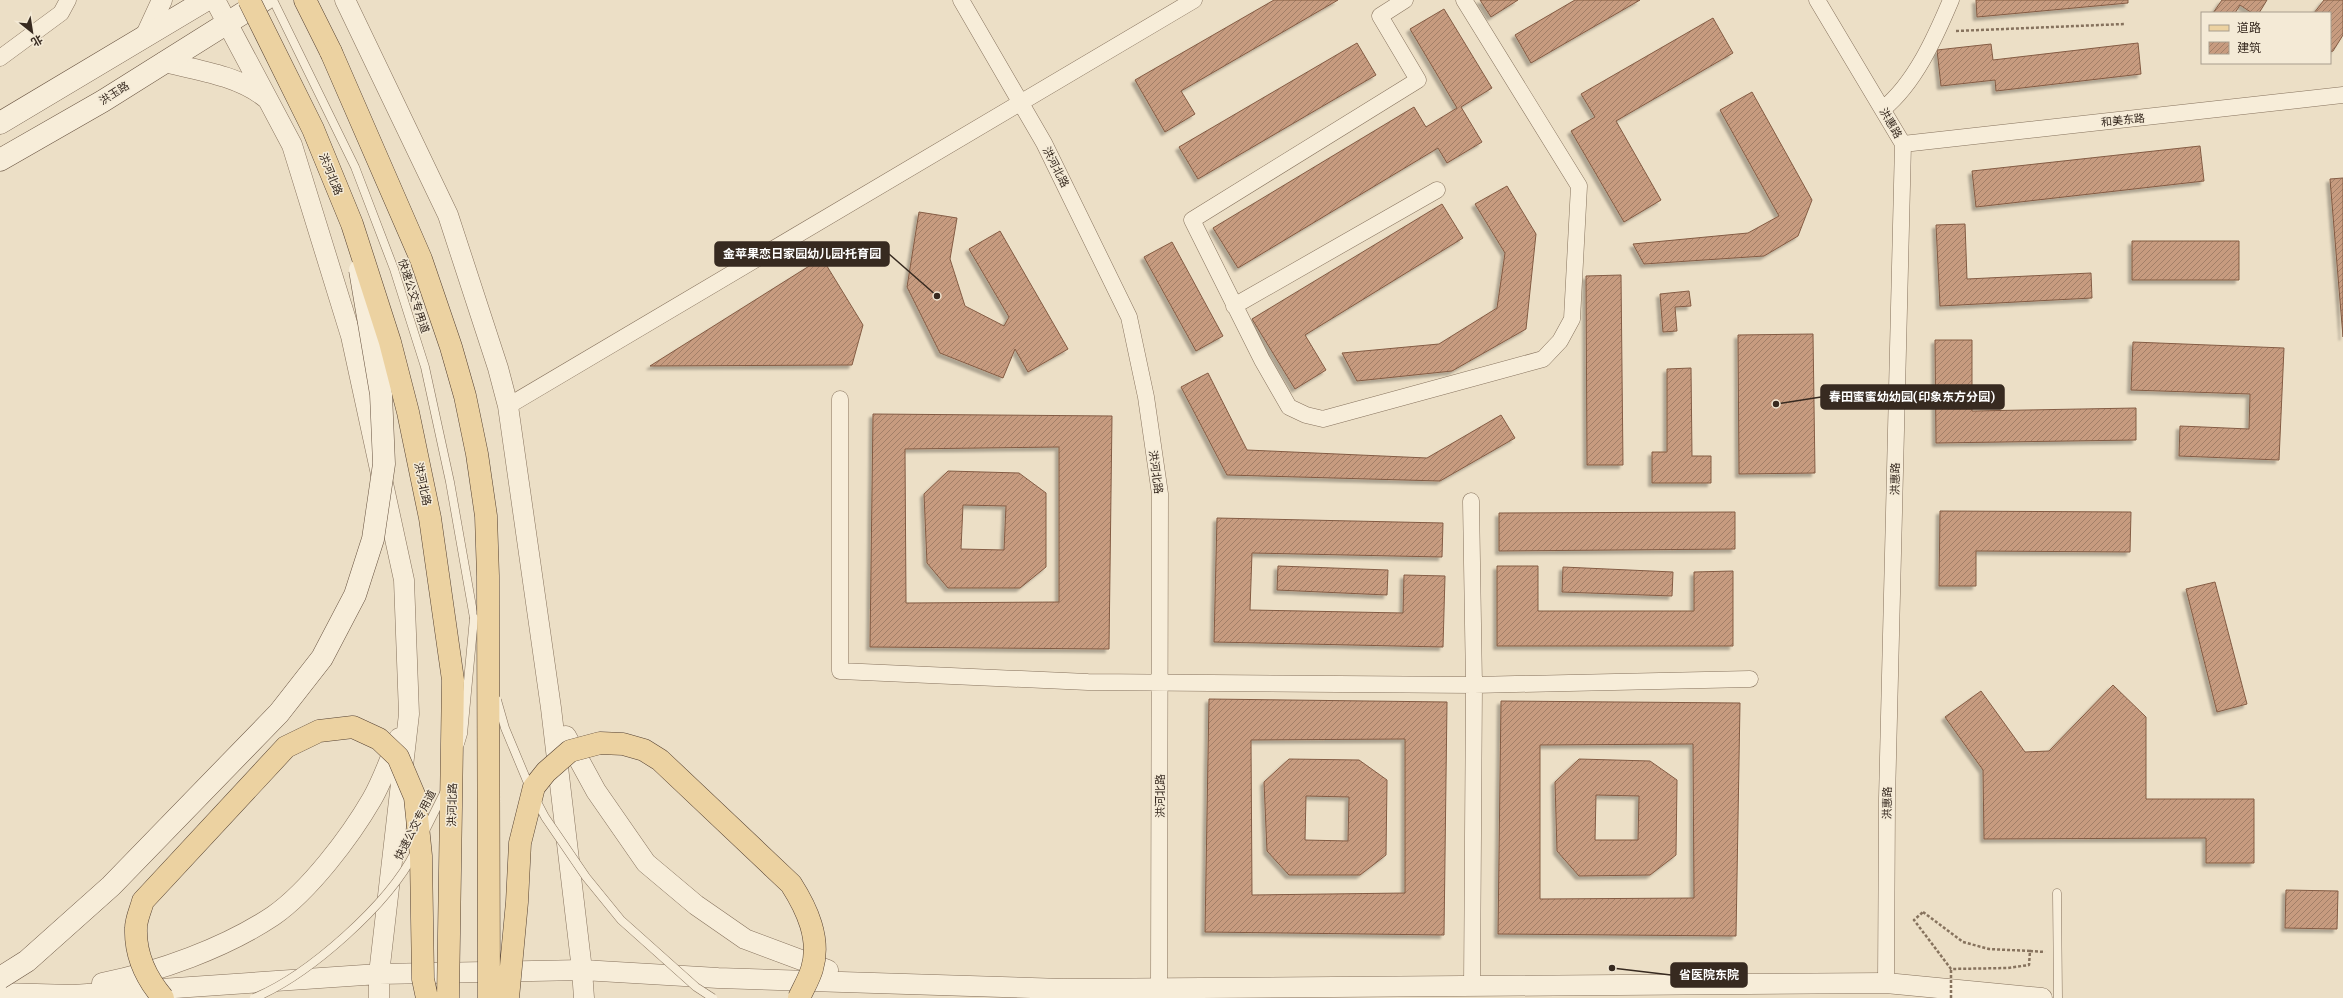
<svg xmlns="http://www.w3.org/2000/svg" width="2343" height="998" font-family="Merriweather,'Noto Sans SC',serif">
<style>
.building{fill:url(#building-hatch);stroke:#845c44;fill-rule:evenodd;filter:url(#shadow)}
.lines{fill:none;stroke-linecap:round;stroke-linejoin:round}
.service-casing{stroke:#86725d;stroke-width:9}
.minor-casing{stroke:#86725d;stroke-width:17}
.tertiary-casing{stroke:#86725d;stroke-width:21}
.secondary-casing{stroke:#685340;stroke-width:23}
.primary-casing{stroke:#544031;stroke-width:23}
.path{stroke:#86725d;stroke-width:2.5;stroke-dasharray:3 2;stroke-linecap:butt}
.service{stroke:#f7edd9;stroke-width:8}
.minor{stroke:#f7edd9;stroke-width:16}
.tertiary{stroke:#f7edd9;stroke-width:20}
.secondary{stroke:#f7edd9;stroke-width:22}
.primary{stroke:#ecd2a1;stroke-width:22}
.service-bridge-casing{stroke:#86725d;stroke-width:9;stroke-linecap:butt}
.secondary-bridge-casing{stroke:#685340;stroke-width:23;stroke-linecap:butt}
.primary-bridge-casing{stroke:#544031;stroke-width:23;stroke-linecap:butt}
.path-bridge{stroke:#86725d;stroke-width:2.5;stroke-dasharray:3 2;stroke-linecap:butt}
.service-bridge{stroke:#f7edd9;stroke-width:8}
.secondary-bridge{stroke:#f7edd9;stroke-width:22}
.primary-bridge{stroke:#ecd2a1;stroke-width:22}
.labels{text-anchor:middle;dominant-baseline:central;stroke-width:3;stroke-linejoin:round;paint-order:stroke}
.street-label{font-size:11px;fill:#372a20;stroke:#f4ead6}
.leader{fill:none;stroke:#372a20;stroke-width:1.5}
.callout-dot{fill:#372a20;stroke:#f4ead6;stroke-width:1.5}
.callout{fill:#372a20;stroke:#372a20;stroke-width:1.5}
.callout-label{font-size:12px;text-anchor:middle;font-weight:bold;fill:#fff}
</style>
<defs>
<pattern id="building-hatch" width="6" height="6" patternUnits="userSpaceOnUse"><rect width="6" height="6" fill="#c79b7f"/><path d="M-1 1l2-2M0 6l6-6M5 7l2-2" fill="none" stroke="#a27f68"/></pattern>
<filter id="shadow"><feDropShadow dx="-3.5" dy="3.5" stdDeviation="1" flood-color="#0004"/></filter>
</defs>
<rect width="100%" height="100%" fill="#ecdfc6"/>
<!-- building -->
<path class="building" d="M1274,0H1338L1181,91L1195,114L1165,132L1135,80Z
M1480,0H1518L1491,17Z
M1575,0H1640L1531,63L1515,35Z
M1976,0H2128V3L1977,17Z
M2222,0H2267L2259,13H2252L2240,5L2235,13H2213Z
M2324,0H2343V35L2333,51L2330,52V13H2314Z
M1444,9L1492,88L1461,107L1482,142L1447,163L1438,148L1238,268L1213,228L1414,107L1426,127L1457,108L1410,29Z
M1713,18L1733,53L1616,121L1661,200L1624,222L1571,131L1595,117L1581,94Z
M1357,43L1376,75L1198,179L1179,147Z
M2138,43L2141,74L1996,91L1995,80L1941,86L1937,50L1991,44L1993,60Z
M1752,92L1812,200L1798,236L1764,256L1644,264L1633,244L1748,233L1779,216L1720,110Z
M2200,146L2204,181L1976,207L1972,171Z
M2343,178V337L2330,179Z
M1507,186L1536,234L1526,329L1452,371L1357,381L1342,353L1439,344L1497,308L1505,253L1475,204Z
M1442,204L1463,238L1305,335L1326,370L1295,389L1252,319Z
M919,212L957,218L950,259L965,306L1004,326L1009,317L969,249L1000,231L1068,349L1028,372L1015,349L1003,378L940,353L907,287Z
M1965,224L1967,279L2091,273L2092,298L1940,306L1936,225Z
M2132,241H2239V280H2132Z
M1172,242L1223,336L1196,351L1144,257Z
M822,258L863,325L852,365L650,366Z
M1621,275L1623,465H1587L1586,276Z
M1689,291L1691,306L1675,307L1677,331L1663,332L1660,294Z
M1813,334L1815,473L1739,474L1738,335Z
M1935,340H1972V411L2136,408V440L1936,443Z
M2133,342L2284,348L2279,460L2179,456L2180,426L2249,429L2250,394L2131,390Z
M1691,368L1692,456H1711V483H1652V452H1667V369Z
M1208,373L1247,450L1427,458L1501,415L1515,438L1440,481L1227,475L1181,387Z
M873,414L1112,416L1109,649L870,647ZM1059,447V602L906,603L905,449Z
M948,471L1019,473L1046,493V567L1020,588H948L927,563L924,494ZM963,505L1006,506L1004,550L961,549Z
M1940,511L2131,512L2130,552L1976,551V586H1939Z
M1735,512V549L1499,551V513Z
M1217,518L1443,523L1442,557L1252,553L1250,610L1403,613L1404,575L1445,576L1443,647L1214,642Z
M1278,566L1388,570L1387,595L1277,590Z
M1497,566H1538V611H1694V572L1733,571V646H1497Z
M1563,567L1673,572L1672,596L1562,592Z
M2215,582L2247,704L2217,712L2186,589Z
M2113,685L2146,717V799H2254V863H2206V838L1984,839L1983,770L1945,717L1981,691L2025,752L2049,751Z
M1209,699L1447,702L1444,935L1205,932ZM1405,739V893L1252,895L1251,740Z
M1501,701L1740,703L1736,936L1498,934ZM1693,744L1694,898L1540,899V745Z
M1289,759L1359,760L1387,780L1386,855L1360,875H1289L1267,851L1264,782ZM1306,796L1349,797L1348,841L1305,840Z
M1579,759L1650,761L1677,780L1676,855L1650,875L1579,876L1557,851L1555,782ZM1596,795L1639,796L1638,840H1595Z
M2286,890L2338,891L2337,929L2285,928Z"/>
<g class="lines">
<defs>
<path id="service" d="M273,0L355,167L394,269L425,367L450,482L474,618
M2057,893L2058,998"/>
<path id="minor" d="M961,0L1044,143L1129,317L1146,397L1160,494L1159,988
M1405,0L1380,16L1418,80L1192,220L1262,360L1289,407L1306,415L1323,419L1543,359L1560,341L1572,319L1579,186L1464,0
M1817,0L1903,144L1887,799L1886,983
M0,58L61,13L68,0
M1883,109C1915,83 1935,38 1951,0
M1903,144L2343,95
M1234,306L1437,190
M840,399V671L1088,682L1474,685L1750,679
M508,406L1194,0
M1471,501L1474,685L1472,986"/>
<path id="tertiary" d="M215,0L292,145L351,336L404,580L409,714L379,974V998
M345,0L448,215L498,368L508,406L551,708L582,970L584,998
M145,37L162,0
M164,62C198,70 239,76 266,98
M566,736L596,791L646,863L696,905L745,939L828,970
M102,983C158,972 225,948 273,916C309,891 350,837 372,799C383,780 390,758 399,738
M0,993L73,995L379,974L582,970L718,978L1063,989L1886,983L2042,998"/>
<path id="secondary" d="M0,123L206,0
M0,160L103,101L264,0"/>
<path id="primary" d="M305,0L331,52"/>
</defs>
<!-- service casing -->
<use href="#service" class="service-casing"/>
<!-- minor casing -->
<use href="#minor" class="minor-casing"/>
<!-- tertiary casing -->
<use href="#tertiary" class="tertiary-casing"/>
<!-- secondary casing -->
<use href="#secondary" class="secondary-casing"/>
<!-- primary casing -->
<use href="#primary" class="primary-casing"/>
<!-- path -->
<path class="path" d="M1956,31L2124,24
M1923,912L1963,942L1989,949L2030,951L2029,965L2008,968L1951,969L1914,920Z
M2030,951L2045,952"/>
<!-- service -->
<use href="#service" class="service"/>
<!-- minor -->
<use href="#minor" class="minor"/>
<!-- tertiary -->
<use href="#tertiary" class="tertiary"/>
<!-- secondary -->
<use href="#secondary" class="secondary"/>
<!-- primary -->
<use href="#primary" class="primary"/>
<defs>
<path id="service-bridge" d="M497,700L505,728L530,788
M460,744L463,734L474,618
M535,798L545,817L586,877L621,920L696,987L713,998
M424,833L444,793
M254,998C309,975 388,905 415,852"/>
<path id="secondary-bridge" d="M0,978L27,961L111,886L279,713L322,658L355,595L373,539L384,464L381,394L360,270"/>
<path id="primary-bridge" d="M249,0L313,129L352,224L390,342L408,412L430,518L453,680L448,998
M331,52L421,259L451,347L465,396L477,454L486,516L488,576L489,998
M163,998C146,978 135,955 136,928C136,919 141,909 143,901L286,747L319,731L353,727L379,739L398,757L415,797L421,856L423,979L427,998
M508,998L517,902L520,843L534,787L546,772L570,751L600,743L623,744L644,750L660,760L791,884C807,909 821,939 812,969C809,979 803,989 799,998"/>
</defs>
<!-- service-bridge casing -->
<use href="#service-bridge" class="service-bridge-casing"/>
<!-- secondary-bridge casing -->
<use href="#secondary-bridge" class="secondary-bridge-casing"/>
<!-- primary-bridge casing -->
<use href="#primary-bridge" class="primary-bridge-casing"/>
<!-- path-bridge -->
<path class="path-bridge" d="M1951,998V969"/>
<!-- service-bridge -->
<use href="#service-bridge" class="service-bridge"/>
<!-- secondary-bridge -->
<use href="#secondary-bridge" class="secondary-bridge"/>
<!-- primary-bridge -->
<use href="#primary-bridge" class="primary-bridge"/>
</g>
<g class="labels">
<!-- street labels -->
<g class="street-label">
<text transform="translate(114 93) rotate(-32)">洪玉路</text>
<text transform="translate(2123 120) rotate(-6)">和美东路</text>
<text transform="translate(1891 123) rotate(60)">洪惠路</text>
<text transform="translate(1056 167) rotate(63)">洪河北路</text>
<text transform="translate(331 174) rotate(68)">洪河北路</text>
<text transform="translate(414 296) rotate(72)">快速公交专用道</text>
<text transform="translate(1156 472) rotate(82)">洪河北路</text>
<text transform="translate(1895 479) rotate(-89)">洪惠路</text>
<text transform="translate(423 484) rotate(78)">洪河北路</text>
<text transform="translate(1160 796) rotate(-90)">洪河北路</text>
<text transform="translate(1887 803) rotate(-89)">洪惠路</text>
<text transform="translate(452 805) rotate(-89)">洪河北路</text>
<text transform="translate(415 825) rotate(-63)">快速公交专用道</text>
</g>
</g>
<!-- callouts -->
<path class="leader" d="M937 296L889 254M1776 404L1821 397M1612 968L1671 975"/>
<g class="callout-dot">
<circle cx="937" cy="296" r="4"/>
<circle cx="1776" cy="404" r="4"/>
<circle cx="1612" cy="968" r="4"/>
</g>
<g class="callout">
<rect x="715" y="242" width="174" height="24" rx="4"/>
<rect x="1821" y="385" width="183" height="24" rx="4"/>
<rect x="1671" y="963" width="76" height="24" rx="4"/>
</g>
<g class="callout-label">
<text x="802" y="258">金苹果恋日家园幼儿园·托育园</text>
<text x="1912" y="401">春田蜜蜜幼幼园(印象东方分园)</text>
<text x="1709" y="979">省医院东院</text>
</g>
<!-- legend -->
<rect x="2201" y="12" width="130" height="52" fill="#f4ead6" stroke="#a89d8d"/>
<rect x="2209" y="25" width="20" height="6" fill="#ecd2a1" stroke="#a89d8d"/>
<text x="2237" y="32" font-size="12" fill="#372a20">道路</text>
<rect x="2209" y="42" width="20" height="12" fill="url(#building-hatch)" stroke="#a89d8d"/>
<text x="2237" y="52" font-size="12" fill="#372a20">建筑</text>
<!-- north arrow -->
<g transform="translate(32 32) rotate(150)" stroke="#f4ead6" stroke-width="3" paint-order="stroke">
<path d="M0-3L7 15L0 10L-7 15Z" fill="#372a20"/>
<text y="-6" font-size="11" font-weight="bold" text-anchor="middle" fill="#372a20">北</text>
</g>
</svg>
